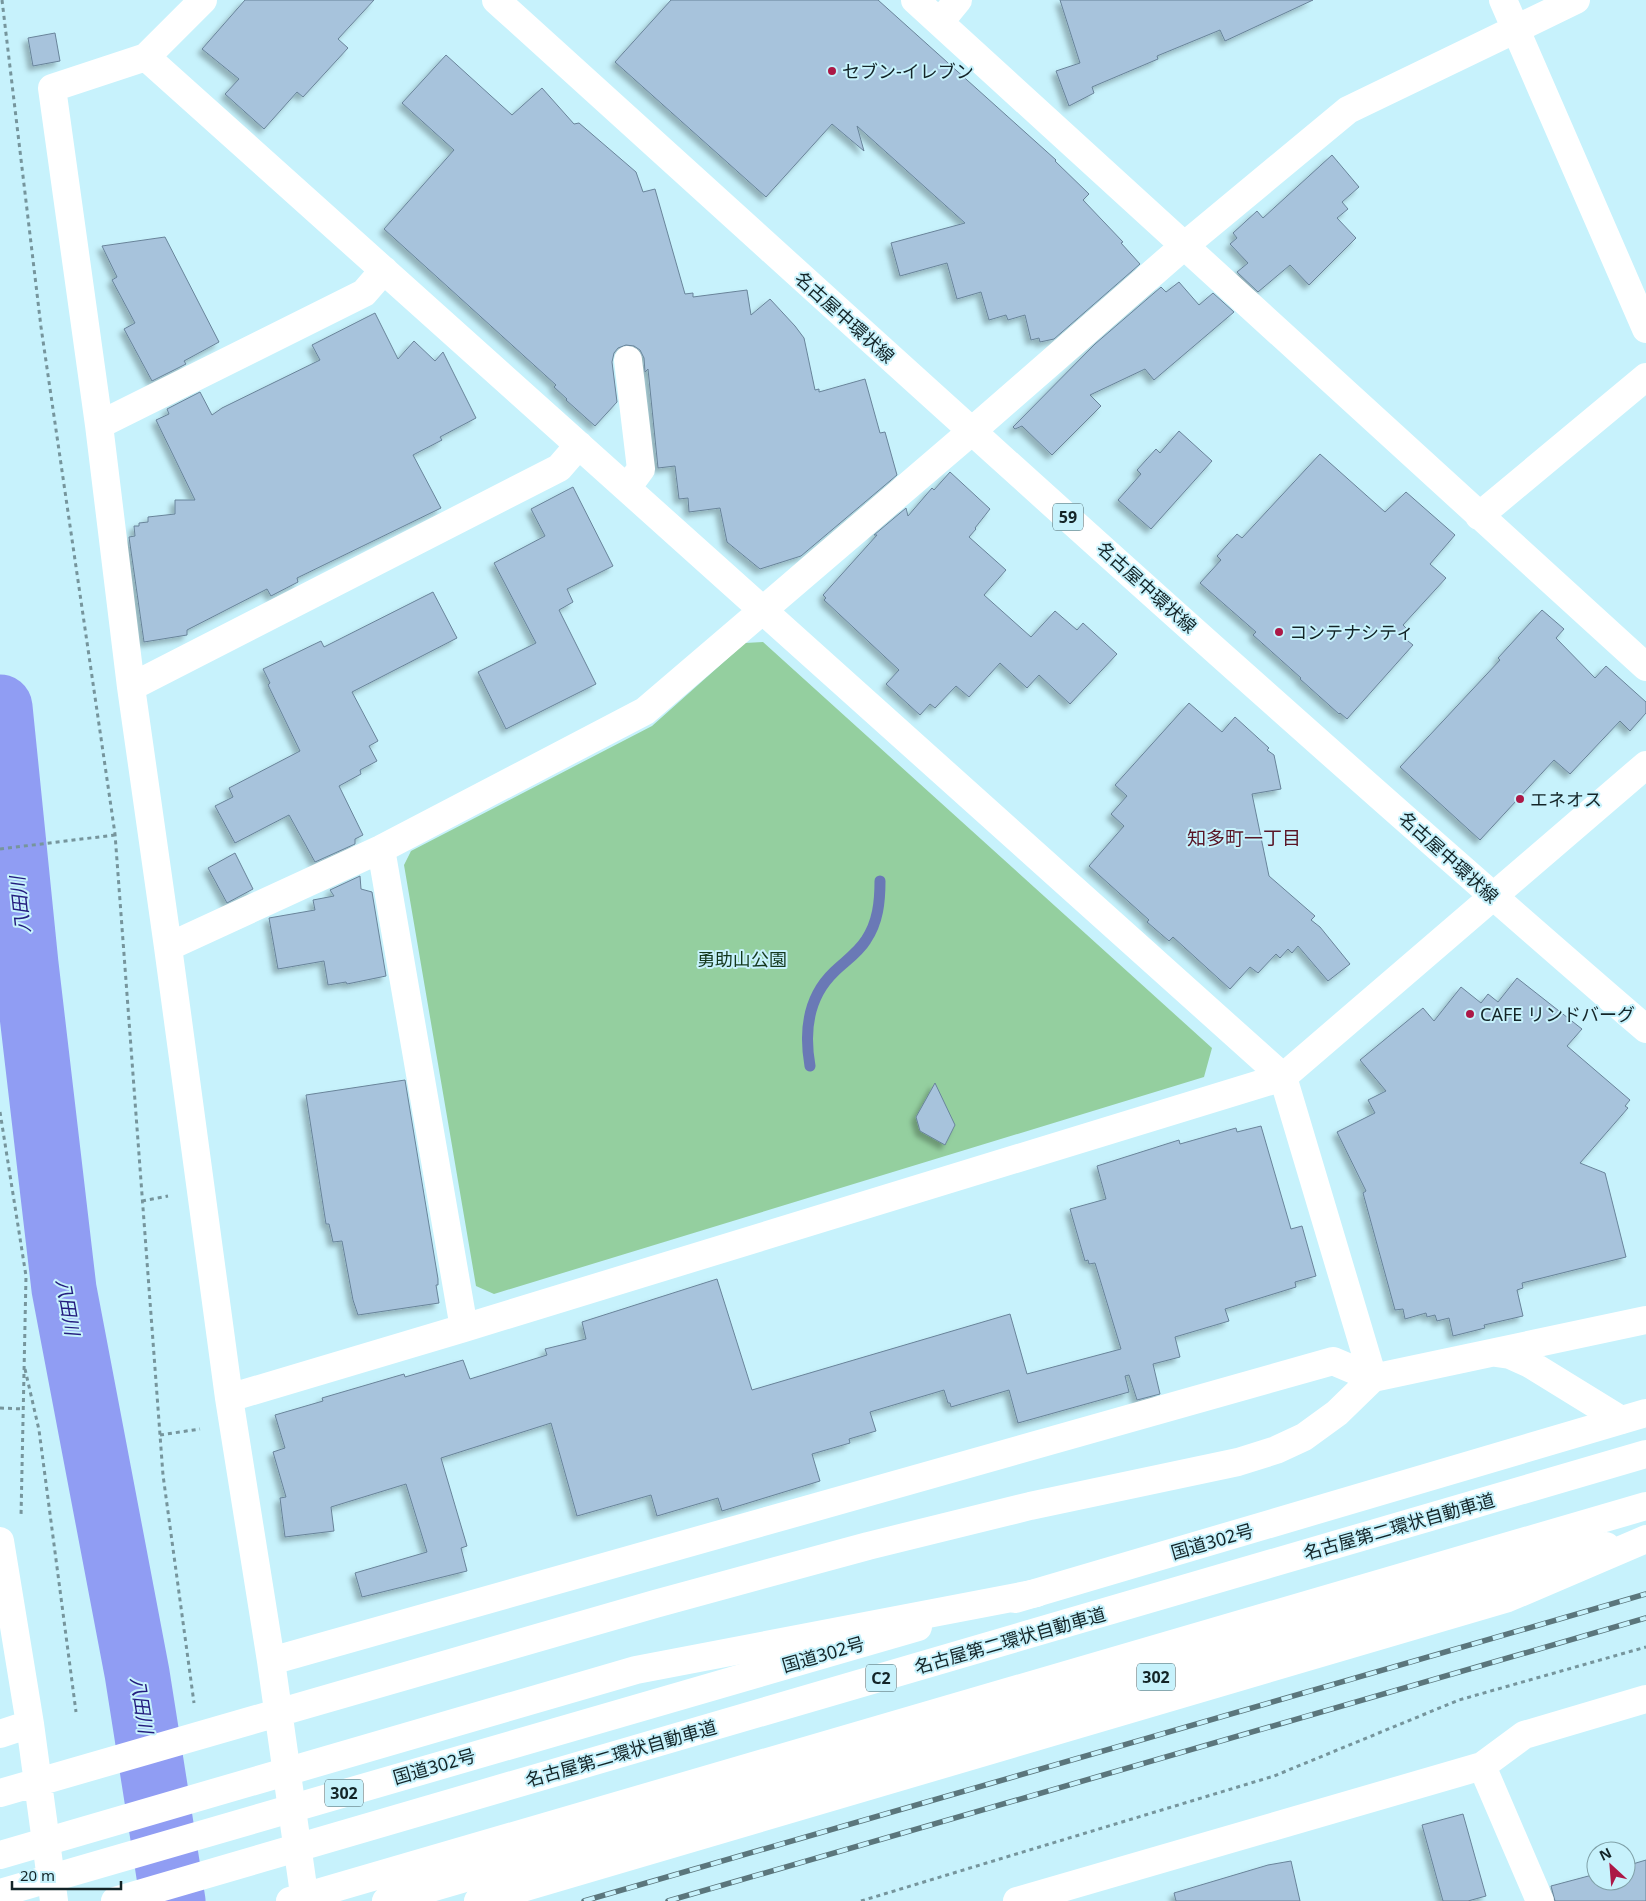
<svg xmlns="http://www.w3.org/2000/svg" width="1646" height="1901" font-family="'Noto Sans','Noto Sans JP',sans-serif">
<style>
.green{fill:#94cf9f}
.lines{fill:none;stroke-linecap:round;stroke-linejoin:round}
.stream{stroke:#6a79b6;stroke-width:11}
.river{stroke:#909df3;stroke-width:65}
.building{fill:#a7c3dc;stroke:#69849a;filter:url(#shadow)}
.path{stroke:#76959c;stroke-width:3;stroke-dasharray:4 4;stroke-linecap:butt}
.minor{stroke:#fff;stroke-width:28}
.primary{stroke:#fff;stroke-width:28}
.trunk{stroke:#fff;stroke-width:28}
.motorway{stroke:#fff;stroke-width:28}
.rail-casing{stroke:#5b767c;stroke-width:5.5}
.rail{stroke:#c7f2fc;stroke-width:4;stroke-dasharray:11;stroke-linecap:butt}
.poi-dot{fill:#ac1846;stroke:#c7f2fc;stroke-width:2}
.labels{text-anchor:middle;dominant-baseline:central;stroke-width:4;stroke-linejoin:round;paint-order:stroke}
.shield{fill:#c7f2fc;stroke:#496267;stroke-width:1}
.shield-label{font-size:16px;font-weight:bold;fill:#132427}
.poi-label{font-size:18px;fill:#132427;stroke:#c7f2fc;text-anchor:start}
.street-label{font-size:18px;fill:#132427;stroke:#c7f2fc}
.park-label{font-size:18px;fill:#13371c;stroke:#c7f2fc}
.neighbourhood-label{font-size:19px;fill:#591526;stroke:#c7f2fc}
.water-label{font-size:19px;font-style:italic;fill:#231c7e;stroke:#c7f2fc}
</style>
<defs>
<filter id="shadow"><feDropShadow dx="-4.5" dy="4.5" stdDeviation="2.5" flood-color="#0004"/></filter>
</defs>
<rect width="100%" height="100%" fill="#c7f2fc"/>
<!-- green -->
<path class="green" d="M763,642L1212,1048L1204,1077L494,1294L476,1286L404,865L411,851L652,726L745,643Z"/>
<g class="lines">
<!-- stream -->
<path class="stream" d="M810,1066C804,1032 808,997 834,972C844,962 858,953 866,940C878,922 880,902 880,881"/>
<!-- river -->
<path class="river" d="M0,707L26,964L64,1289L137,1673L173,1901"/>
</g>
<!-- building -->
<path class="building" d="M245,0H374L338,39L348,48L303,97L297,92L264,129L225,94L239,79L202,49Z
M671,0H878L1056,160L1055,161L1089,194L1083,200L1123,242L1121,243L1140,264L1054,339L1040,342L1039,338L1031,340L1025,315L1008,320L1006,315L989,320L981,292L957,299L947,263L900,276L891,243L965,223L857,126L864,151L832,124L766,197L615,62Z
M1060,0H1313L1225,41L1220,30L1157,56L1158,59L1092,87L1094,93L1069,106L1056,71L1080,63Z
M55,33L60,61L33,66L28,38Z
M446,55L512,115L542,88L574,124L579,123L636,172L643,192L655,189L685,294L693,293V297L747,290L751,315L770,299L795,326L804,338L815,390L819,389V392L865,379L880,433L885,432L897,475L801,556L760,569L727,542L720,508L689,512L688,498L679,499L675,466L658,468L648,369L645,372L644,358L640,350L634,346L626,345L618,348L614,353L612,362L617,402L595,426L566,400L567,399L554,387L556,385L384,229L454,150L402,103Z
M1332,155L1359,187L1342,202L1348,209L1337,218L1356,238L1309,285L1290,265L1258,292L1237,272L1248,263L1230,244L1237,238L1233,233L1257,211L1263,218Z
M165,237L219,342L184,361L186,364L152,381L124,329L135,323L112,280L117,277L102,246Z
M1179,282L1199,305L1213,293L1234,312L1154,380L1145,369L1090,395L1101,406L1052,455L1022,426L1015,429L1013,427L1095,344L1161,287L1166,292Z
M375,313L398,359L414,341L435,361L443,352L476,418L440,437L442,440L413,455L441,508L297,578L298,582L271,596L267,589L187,630V635L144,642L129,537L135,536L134,526H139V523L148,522V517L175,514V500H195L156,420L169,414L167,409L200,392L212,415L222,408L320,360L312,345Z
M1179,431L1212,461L1151,529L1118,500L1141,474L1137,470L1156,449L1160,453Z
M1320,454L1385,512L1406,492L1455,535L1430,564L1446,578L1403,625L1409,631L1403,637L1413,645L1347,719L1340,713L1339,714L1300,679L1301,678L1253,635L1256,632L1200,583L1221,560L1217,556L1237,534L1242,538Z
M950,472L990,509L975,528L976,529L969,537L1006,570L984,595L1031,637L1055,611L1077,630L1083,623L1117,654L1070,704L1039,675L1027,688L1000,663L969,697L956,686L935,708L930,704L920,715L886,684L899,670L824,600L826,598L823,595L877,535H874L906,508L908,516L932,488L934,490Z
M573,487L613,566L567,589L573,602L559,610L596,684L506,729L478,672L536,643L494,563L545,536L531,509Z
M433,592L457,638L352,692L378,741L369,746L377,761L360,770L361,774L339,786L363,835L355,839V844L315,862L289,815L235,843L215,806L233,797L229,788L300,751L268,685L270,683L263,669L321,641L324,647Z
M1542,610L1564,629L1556,638L1595,678L1606,666L1646,702V713L1630,731L1620,721L1570,774L1554,760L1480,840L1400,767L1500,660L1498,658Z
M1189,703L1222,732L1235,717L1269,748L1267,750L1274,755L1281,789L1252,794L1269,876L1315,916L1311,920L1320,927L1350,964L1328,981L1298,946L1292,953L1288,949L1280,958L1276,954L1258,973L1250,967L1230,989L1173,937L1169,941L1147,922L1149,920L1089,866L1124,826L1111,814L1127,796L1115,785Z
M235,853L253,889L227,903L208,868Z
M360,876L361,889L372,892L386,976L347,984L346,982L328,985L324,961L278,969L269,918L315,910L313,900L334,896L330,890Z
M1517,978L1582,1029L1567,1046L1630,1100L1625,1106L1628,1108L1580,1163L1605,1173L1626,1257L1522,1283L1523,1288L1517,1290L1523,1316L1484,1325L1485,1328L1453,1336L1449,1318L1437,1321L1435,1315L1427,1317L1426,1313L1405,1319L1403,1309L1395,1310L1363,1193L1366,1191L1337,1132L1375,1113L1368,1100L1386,1091L1360,1060L1423,1008L1434,1021L1461,987L1481,1003L1488,994L1498,1002Z
M405,1080L438,1279V1285H436L439,1303L358,1315L353,1300L342,1241L333,1242L329,1224H326L306,1095Z
M935,1083L955,1125L945,1145L920,1131L916,1117Z
M1261,1126L1291,1229L1302,1226L1316,1276L1295,1282L1296,1287L1225,1309L1229,1321L1175,1337L1180,1357L1153,1364L1160,1394L1137,1400L1129,1375L1125,1376L1129,1392L1018,1423L1009,1390L951,1407L950,1403H948L944,1390L870,1412L876,1431L849,1439L850,1443L812,1454L820,1481L722,1511L718,1498L657,1516L651,1495L577,1516L551,1423L441,1458L467,1546L461,1548L467,1571L362,1597L355,1573L427,1552L406,1484L331,1507L334,1531L285,1537L280,1498L286,1497L273,1452L285,1448L275,1415L323,1401L322,1398L404,1374L405,1377L463,1360L470,1379L547,1355L545,1349L586,1339L582,1322L717,1279L752,1390L1010,1314L1027,1374L1121,1349L1095,1263L1089,1264L1088,1260L1085,1261L1070,1209L1106,1199L1097,1166L1179,1140L1180,1144L1236,1128L1237,1132Z
M1463,1814L1486,1896L1468,1901H1443L1422,1825Z
M1646,1860V1901H1555L1551,1886L1596,1874V1881H1626V1866Z
M1291,1861L1300,1901H1176L1174,1893L1268,1865Z"/>
<g class="lines">
<!-- path -->
<path class="path" d="M2,0L41,327L115,834L163,1475L194,1703
M0,849L115,835
M0,1112L26,1276L21,1517
M142,1201L168,1196
M25,1369L39,1430L76,1712
M0,1408L23,1409
M160,1435L200,1429
M861,1901L1274,1776L1459,1700L1646,1647"/>
<!-- minor -->
<path class="minor" d="M915,0L1646,667
M1503,0L1646,329
M940,22L958,0
M146,57L203,0
M99,425L364,293L384,270
M627,488L641,469L628,360
M1479,516L1646,377
M131,687L559,468L579,445
M381,849L464,1328
M168,947L381,849L645,711L972,431L1184,246L1348,110L1576,0
M1496,1353L1510,1355L1530,1364L1621,1420
M229,1398L464,1328L1283,1077L1646,765
M0,1541L30,1724L54,1901
M271,1661L1333,1361L1373,1378
M0,1734L30,1724
M1482,1766L1540,1901
M0,1793L655,1604L868,1546L1030,1506L1238,1462L1276,1450L1304,1437L1337,1413L1373,1378L1646,1320
M305,1901L271,1661L229,1398L168,947L131,687L99,425L52,88L146,57L1283,1077L1373,1378
M1017,1901L1482,1766L1524,1735L1646,1699"/>
<!-- primary -->
<path class="primary" d="M496,0C877,345 1257,693 1646,1029"/>
<!-- trunk -->
<path class="trunk" d="M1015,1599L1646,1413
M0,1893L918,1627
M386,1901L1606,1546"/>
<!-- motorway -->
<path class="motorway" d="M0,1855L636,1670L1037,1593
M115,1901L1646,1454
M290,1901L1646,1506
M478,1901L1508,1598L1646,1539"/>
<defs>
<path id="rail" d="M584,1901L1646,1594
M668,1901L1646,1618"/>
</defs>
<!-- rail casing -->
<use href="#rail" class="rail-casing"/>
<!-- rail -->
<use href="#rail" class="rail"/>
</g>
<!-- markers -->
<g class="poi-dot">
<circle cx="832" cy="71" r="5"/>
<circle cx="1279" cy="632" r="5"/>
<circle cx="1520" cy="799" r="5"/>
<circle cx="1470" cy="1014" r="5"/>
</g>
<g class="labels">
<!-- shield labels -->
<g class="shield">
<rect x="1053" y="503.5" width="30" height="27" rx="4"/>
<rect x="1137" y="1663.5" width="38" height="27" rx="4"/>
<rect x="866" y="1664.5" width="30" height="27" rx="4"/>
<rect x="325" y="1779.5" width="38" height="27" rx="4"/>
</g>
<g class="shield-label">
<text x="1068" y="517">59</text>
<text x="1156" y="1677">302</text>
<text x="881" y="1678">C2</text>
<text x="344" y="1793">302</text>
</g>
<!-- poi labels -->
<g class="poi-label">
<text x="842" y="71">セブン-イレブン</text>
<text x="1289" y="632">コンテナシティ</text>
<text x="1530" y="799">エネオス</text>
<text x="1480" y="1014">CAFE リンドバーグ</text>
</g>
<!-- street labels -->
<g class="street-label">
<text transform="translate(845 317) rotate(42)">名古屋中環状線</text>
<text transform="translate(1147 587) rotate(42)">名古屋中環状線</text>
<text transform="translate(1449 857) rotate(42)">名古屋中環状線</text>
<text transform="translate(1399 1526) rotate(-16)">名古屋第二環状自動車道</text>
<text transform="translate(1212 1541) rotate(-16)">国道302号</text>
<text transform="translate(1010 1640) rotate(-16)">名古屋第二環状自動車道</text>
<text transform="translate(823 1654) rotate(-16)">国道302号</text>
<text transform="translate(621 1753) rotate(-16)">名古屋第二環状自動車道</text>
<text transform="translate(434 1766) rotate(-16)">国道302号</text>
</g>
<!-- park labels -->
<g class="park-label">
<text x="742" y="959">勇助山公園</text>
</g>
<!-- neighbourhood labels -->
<g class="neighbourhood-label">
<text x="1244" y="838">知多町一丁目</text>
</g>
<!-- water labels -->
<g class="water-label">
<text transform="translate(20 905) rotate(-96)">八田川</text>
<text transform="translate(68 1307) rotate(80)">八田川</text>
<text transform="translate(142 1705) rotate(81)">八田川</text>
</g>
</g>
<!-- north arrow -->
<g transform="translate(1611 1866) rotate(334)"><circle r="24" fill="#c7f2fc" stroke="#7fa0a7"/>
<path d="M0-4L9 19L0 12L-9 19Z" fill="#ac1846"/>
<text y="-8" font-size="14" font-weight="bold" text-anchor="middle" fill="#132427">N</text>
</g>
<!-- scale -->
<path d="M12 1881v8h109v-8" fill="none" stroke="#132427" stroke-width="2.5"/>
<text x="20" y="1881" font-size="15" fill="#132427" stroke="#c7f2fc" stroke-width="4" paint-order="stroke">20 m</text>
</svg>
